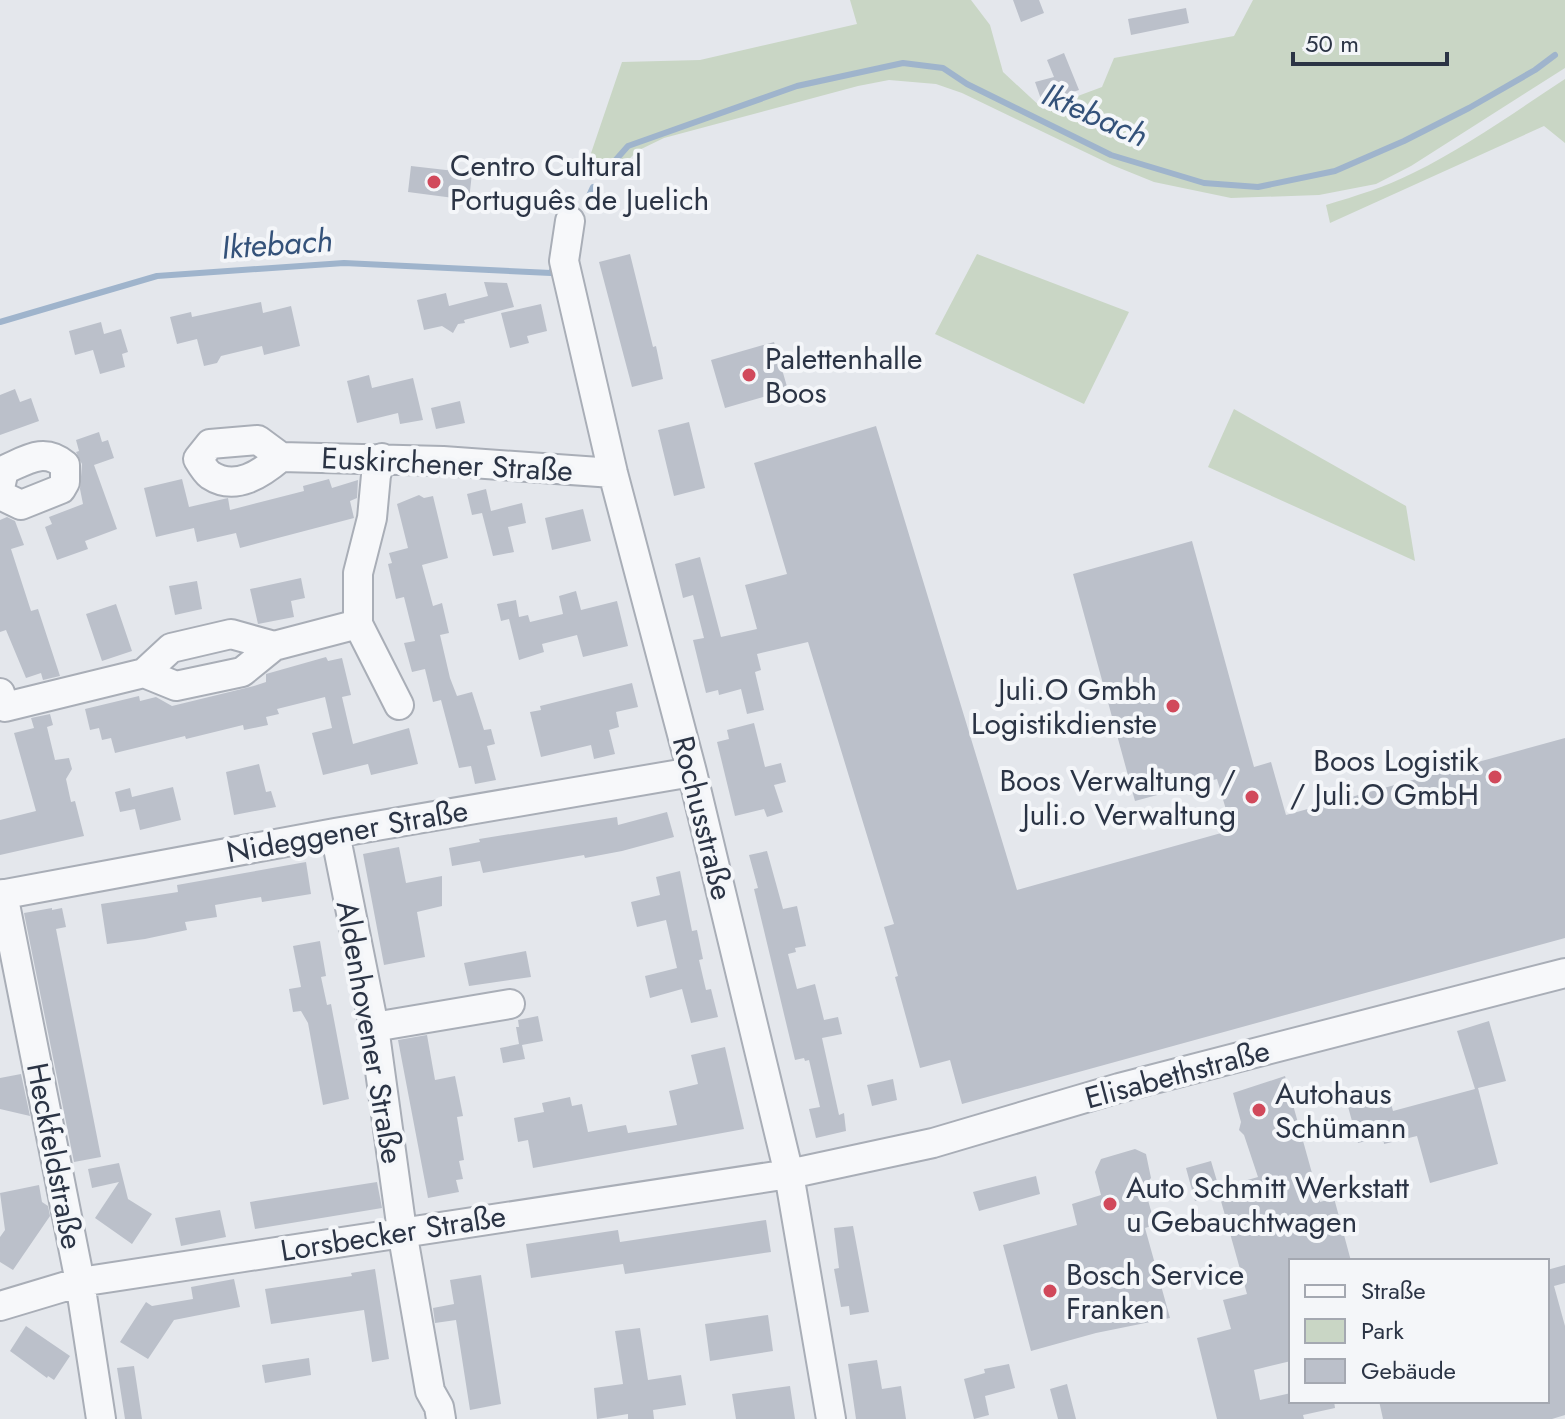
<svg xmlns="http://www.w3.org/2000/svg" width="1565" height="1419" font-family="Jost,sans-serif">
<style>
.green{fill:#c9d6c5}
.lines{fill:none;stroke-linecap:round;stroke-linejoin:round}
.stream{stroke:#9fb4cc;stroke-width:6}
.building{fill:#bbc0ca}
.minor-casing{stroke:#a9aeb7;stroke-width:32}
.minor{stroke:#f7f8fa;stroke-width:28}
.poi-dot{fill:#d1495b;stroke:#f4f6f9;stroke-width:3}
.labels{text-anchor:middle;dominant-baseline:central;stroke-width:8;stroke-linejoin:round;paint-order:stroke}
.poi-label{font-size:30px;fill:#2b3445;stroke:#f4f6f9;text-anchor:start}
.street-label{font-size:30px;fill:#2b3445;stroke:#f4f6f9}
.water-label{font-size:32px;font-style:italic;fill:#34527a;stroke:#f4f6f9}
</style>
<rect width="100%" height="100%" fill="#e4e7ec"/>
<!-- green -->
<path class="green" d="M850,0H971L990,25L1003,72L1043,109L1102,87L1114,58L1234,36L1253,0H1565V68L1411,166L1376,184L1319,195L1231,198L1154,182L1112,165L962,93L936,84L889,80L858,86L664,138L637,151L612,177L587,165L622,62L700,60L857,24Z
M1565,79V143L1544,126L1330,223L1326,205C1356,196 1385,187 1413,173C1466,147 1516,111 1565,79Z
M977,254L1129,312L1084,404L935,334Z
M1234,409L1406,506L1415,561L1208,467Z"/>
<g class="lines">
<!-- stream -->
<path class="stream" d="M613,163L628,146L797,86L903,63L943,68L967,84L1111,155L1204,183L1258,187L1335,171L1404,141L1469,108L1535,70L1555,55
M587,200L593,187
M0,322L157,276L344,263L551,273L555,263"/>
</g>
<!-- building -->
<path class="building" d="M1013,0H1039L1044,13L1021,22Z
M1186,8L1189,23L1131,35L1128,19Z
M1064,53L1079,90L1042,102L1035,82L1054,77L1047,60Z
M411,166L472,173L469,200L408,192Z
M630,254L653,347L656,346L663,379L632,387L599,262Z
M484,282L507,283L514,307L464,320L465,323L458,324L453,333L442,326L424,330L417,300L446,293L449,306L488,296Z
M261,302L263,313L291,306L300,346L264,355L262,346L221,356L217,363L204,366L197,339L177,344L170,317L191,312L192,317Z
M541,304L547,331L527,336L529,343L510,348L501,313Z
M101,322L104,334L121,329L128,352L122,354L125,367L100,374L93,350L75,355L69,331Z
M774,342L788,390L725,408L711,360Z
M369,375L372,388L413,378L423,420L400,424L398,413L357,423L347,381Z
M15,389L20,402L31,398L39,421L0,435V395Z
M460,401L465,423L436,429L431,408Z
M689,422L705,488L674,496L658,430Z
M876,426L1017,890L1232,830L1217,779L1135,801L1073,574L1192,541L1254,767L1271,762L1286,815L1565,738V938L962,1104L950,1060L920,1068L895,977L898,976L884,927L894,924L808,642L757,654L761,670L755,672L764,710L747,714L741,689L719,695L718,690L706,693L693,640L704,638L693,595L683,598L675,564L700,557L721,637L757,629L745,585L787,574L754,463Z
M99,432L102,442L108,440L114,458L94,465L117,529L85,541L88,549L57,560L45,527L52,524L49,517L83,504L80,489L82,464L76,452L79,451L76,440Z
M182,479L189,507L228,498L230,510L304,491L303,486L329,479L332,488L358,480L357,498L350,501L354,518L240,548L236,533L197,542L194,528L156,537L144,488Z
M486,489L491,511L522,503L526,523L508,527L514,552L493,556L482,513L472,515L467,494Z
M419,495L424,498L433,496L448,558L422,565L433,606L442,603L449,633L440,635L450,678L457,696L472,692L484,730L491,729L495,744L487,746L496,780L475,784L471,766L459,768L441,700L433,702L425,669L412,672L404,643L415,641L404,597L396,599L388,564L392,563L389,553L408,548L397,504Z
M583,509L591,541L552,550L545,518Z
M7,517L15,521L24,545L11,549L31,611L38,609L60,676L43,680L41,673L26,678L6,630L0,632V520Z
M301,578L305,598L291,601L294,617L258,624L250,589Z
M197,581L202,609L175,615L169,586Z
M576,591L581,610L617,601L628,646L583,657L577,635L542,644L544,652L519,660L509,619L501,621L497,604L516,600L519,617L528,615L530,622L563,614L559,596Z
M116,604L132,651L102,661L86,614Z
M326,657L328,661L342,658L351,695L342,697L353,744L409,728L418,764L371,775L368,764L323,775L312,733L332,728L325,697L277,709L279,714L266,717L268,725L244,730L243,725L186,739L185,736L115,753L111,738L102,740L99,728L90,730L85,709L139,696L140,701L156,697L172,706L254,686L266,682V674Z
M632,683L638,707L616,712L619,727L609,730L615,754L594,759L591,745L541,757L530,712L541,710L540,706Z
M50,714L53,725L47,727L55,760L69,758L72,769L66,779L71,802L75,801L84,836L0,855V820L36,811L14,733L34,728L31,718Z
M754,723L765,767L781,763L786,782L774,785L783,812L767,817L764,809L735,816L717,742L729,739L727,730Z
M259,764L266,792L271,791L276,807L234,815L226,772Z
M173,787L181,820L140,830L135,809L120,812L115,792L130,788L132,797Z
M667,812L674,837L622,851L585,858L584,855L483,873L480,861L452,866L449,848L480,842L479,839L617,817L618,825Z
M399,847L406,883L442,876V906L417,912L425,957L384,965L363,854Z
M767,851L783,909L797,906L806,946L795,948L796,952L788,954L797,989L815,984L824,1020L838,1017L842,1034L822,1038L839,1115L844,1113L846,1131L816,1138L809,1109L820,1107L809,1060L805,1061L804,1058L795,1060L754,889L758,888L749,855Z
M306,862L311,894L262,902L261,897L215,905L217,917L185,922L187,930L145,939L107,944L101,904L178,892L177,885Z
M680,871L692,931L697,930L703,959L699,960L706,990L711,989L718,1017L691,1023L682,989L650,998L645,976L677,968L666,920L637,927L631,902L660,895L656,877Z
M52,908V910L62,908L66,927L56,929L101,1157L74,1162L24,913Z
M320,941L326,976L321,977L327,1005L331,1004L349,1099L323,1105L308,1023L301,1011L293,1012L289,989L301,987L293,946Z
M526,951L531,977L469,986L464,963Z
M538,1016L543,1041L522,1045L525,1059L503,1063L500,1048L519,1044L516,1027H519L518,1020Z
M1489,1021L1506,1081L1478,1088L1498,1164L1430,1183L1417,1136L1384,1144L1383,1137L1358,1143L1347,1103L1388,1092L1393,1111L1475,1089L1457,1031Z
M427,1035L435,1080L455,1076L463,1116L457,1117L464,1160L459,1161L463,1179L456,1180L459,1192L428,1198L398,1040Z
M725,1047L744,1129L533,1168L528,1140L518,1142L514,1118L544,1112L542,1103L570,1097L572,1106L582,1104L588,1132L626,1125L628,1133L677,1125L669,1091L698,1084L691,1055Z
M21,1074L30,1116L0,1109V1078Z
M1285,1076L1320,1202L1334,1198L1351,1261H1291V1361L1254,1370L1260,1400L1291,1393V1401H1334L1335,1408L1303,1415L1304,1419H1217L1197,1338L1231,1329L1223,1300L1247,1294L1219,1194L1195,1201L1186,1168L1211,1161L1219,1188L1258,1177L1244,1135L1239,1130L1241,1122L1233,1093Z
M893,1079L897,1100L872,1106L867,1085Z
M1135,1149L1146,1154L1151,1178L1144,1186L1155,1225L1145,1228L1170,1318L1096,1333L1031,1351L1003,1245L1077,1225L1072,1204L1101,1195L1095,1172L1101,1159Z
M119,1163L128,1199L152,1214L132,1244L95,1218L119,1182L92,1188L88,1169Z
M1036,1176L1040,1194L979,1211L973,1192Z
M377,1182L382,1208L255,1229L250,1202Z
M39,1185L42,1202L48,1206L50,1216L13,1270L0,1262V1237L5,1230L0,1193Z
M220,1210L226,1237L181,1246L175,1218Z
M766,1220L771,1252L625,1274L623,1264L531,1278L526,1244L618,1230L620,1242Z
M853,1226L869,1312L850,1315L849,1306L841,1307L834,1269L839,1268L834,1228Z
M1565,1265V1283L1554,1286L1565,1326V1415L1552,1419H1383L1379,1401H1547V1270Z
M375,1269L389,1359L372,1362L364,1310L271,1324L265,1289L352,1276L351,1273Z
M481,1275L501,1404L470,1410L456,1320L435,1323L433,1308L454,1304L450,1280Z
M234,1279L240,1307L174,1320L148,1359L120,1342L146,1302L152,1306L193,1299L191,1287Z
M768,1315L773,1351L710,1361L705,1324Z
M26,1326L70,1356L54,1380L48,1376L47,1378L10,1351Z
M640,1328L648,1380L681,1375L686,1405L653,1410L654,1419H628V1414L597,1419L594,1388L623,1384L615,1331Z
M309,1358L311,1375L265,1383L262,1365Z
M877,1360L882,1389L901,1386L906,1419H856L848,1364Z
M1009,1364L1015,1388L985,1396L989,1415L974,1419L964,1379L985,1373L984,1369Z
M134,1366L142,1419H125L117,1368Z
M1067,1384L1076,1419H1058L1050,1389Z
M790,1386L795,1419H736L732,1394Z"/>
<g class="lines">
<defs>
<path id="minor" d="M570,221L564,261L613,473L692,772L789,1174L831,1419
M281,457L258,440L210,444L198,459C201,464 206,472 210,475C236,492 262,473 281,457L443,461L613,473
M382,458L376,475L372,518L358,573V624L399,705
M0,488L4,470C27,460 44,447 65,465V482L61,489L21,505L0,495
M144,673L171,648L231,634L274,646
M0,693L5,707L144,673L176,686L242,672L274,646L358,624
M335,833L374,1027L402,1231L430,1391L439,1407L441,1419
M3,894L80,1282L101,1419
M0,895L335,833L692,772
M374,1027L510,1004
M0,1306L80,1282L789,1174L933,1143L1119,1088L1565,973"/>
</defs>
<!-- minor casing -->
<use href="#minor" class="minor-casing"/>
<!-- minor -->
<use href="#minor" class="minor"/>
</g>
<!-- markers -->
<g class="poi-dot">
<circle cx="434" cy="182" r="8"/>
<circle cx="749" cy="375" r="8"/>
<circle cx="1173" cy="706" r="8"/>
<circle cx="1495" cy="777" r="8"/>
<circle cx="1252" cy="797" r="8"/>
<circle cx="1259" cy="1110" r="8"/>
<circle cx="1110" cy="1204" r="8"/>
<circle cx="1050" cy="1291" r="8"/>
</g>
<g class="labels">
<!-- poi labels -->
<g class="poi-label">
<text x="450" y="165">Centro Cultural<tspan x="450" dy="34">Português de Juelich</tspan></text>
<text x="765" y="358">Palettenhalle<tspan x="765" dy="34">Boos</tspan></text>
<text x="1157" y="689" text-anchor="end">Juli.O Gmbh<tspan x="1157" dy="34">Logistikdienste</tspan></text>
<text x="1479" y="760" text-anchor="end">Boos Logistik<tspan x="1479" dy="34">/ Juli.O GmbH</tspan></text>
<text x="1236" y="780" text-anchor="end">Boos Verwaltung /<tspan x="1236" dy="34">Juli.o Verwaltung</tspan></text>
<text x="1275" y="1093">Autohaus<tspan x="1275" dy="34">Schümann</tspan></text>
<text x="1126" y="1187">Auto Schmitt Werkstatt<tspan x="1126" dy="34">u Gebauchtwagen</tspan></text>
<text x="1066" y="1274">Bosch Service<tspan x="1066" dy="34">Franken</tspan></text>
</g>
<!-- street labels -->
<g class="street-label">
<text transform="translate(447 464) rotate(3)">Euskirchener Straße</text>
<text transform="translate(703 818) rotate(76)">Rochusstraße</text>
<text transform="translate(347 831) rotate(-10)">Nideggener Straße</text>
<text transform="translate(370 1032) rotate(80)">Aldenhovener Straße</text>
<text transform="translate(1177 1074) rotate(-15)">Elisabethstraße</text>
<text transform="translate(55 1156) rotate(79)">Heckfeldstraße</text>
<text transform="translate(393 1233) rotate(-9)">Lorsbecker Straße</text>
</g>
<!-- water labels -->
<g class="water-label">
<text transform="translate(1095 115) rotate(24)">Iktebach</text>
<text transform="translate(277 244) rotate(-4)">Iktebach</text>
</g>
</g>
<!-- legend -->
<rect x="1289" y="1259" width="260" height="144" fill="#f4f6f9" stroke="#a4a8b1" stroke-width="2"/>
<rect x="1305" y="1285" width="40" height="12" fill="#f7f8fa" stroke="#a4a8b1" stroke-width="2"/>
<text x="1361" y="1299" font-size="24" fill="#2b3445">Straße</text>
<rect x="1305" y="1319" width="40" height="24" fill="#c9d6c5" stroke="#a4a8b1" stroke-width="2"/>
<text x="1361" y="1339" font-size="24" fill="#2b3445">Park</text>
<rect x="1305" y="1359" width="40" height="24" fill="#bbc0ca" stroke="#a4a8b1" stroke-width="2"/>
<text x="1361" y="1379" font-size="24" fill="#2b3445">Gebäude</text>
<!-- scale -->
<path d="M1293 52v12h154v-12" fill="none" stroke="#2b3445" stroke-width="4"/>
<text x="1305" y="52" font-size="24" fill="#2b3445" stroke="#f4f6f9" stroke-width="6" paint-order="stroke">50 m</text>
</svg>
